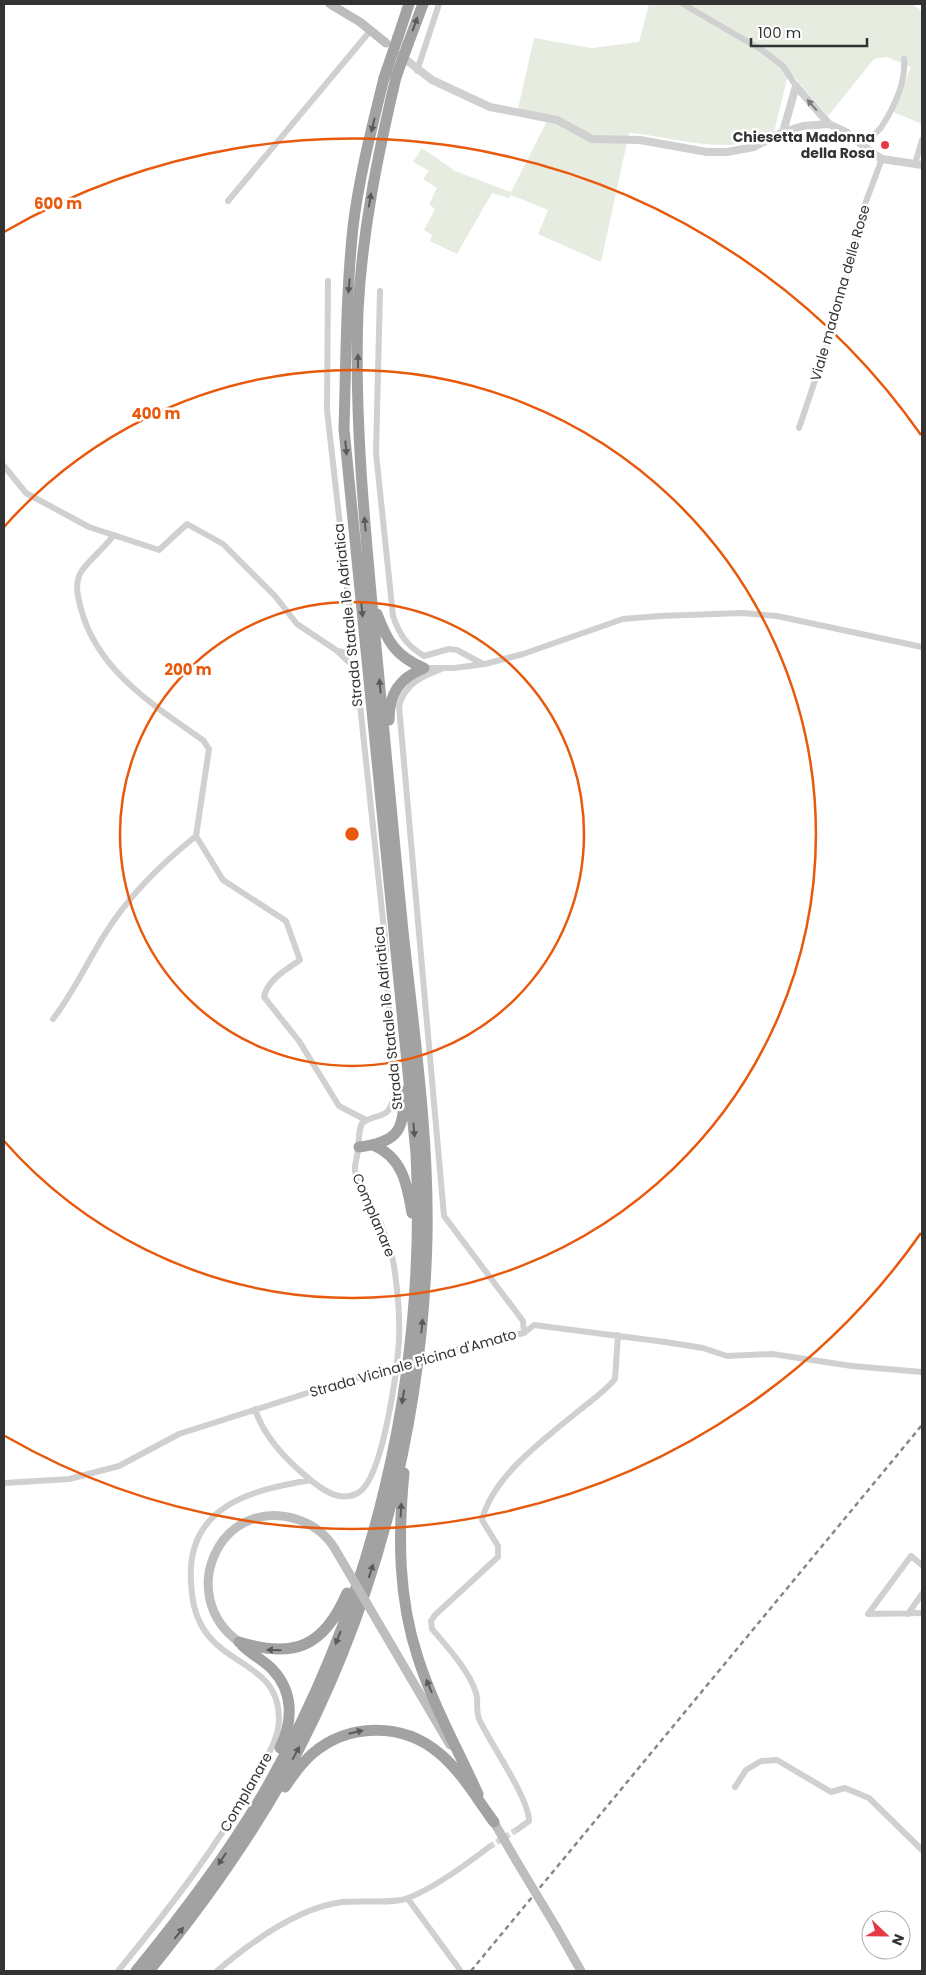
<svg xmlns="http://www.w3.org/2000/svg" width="926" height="1975" font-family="Poppins,sans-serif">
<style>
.green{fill:#e6ecdf}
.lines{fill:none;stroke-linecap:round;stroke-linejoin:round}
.minor-tunnel{stroke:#d6d6d6;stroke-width:6;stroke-dasharray:6 3;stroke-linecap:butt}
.minor{stroke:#d0d0d0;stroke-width:6}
.tertiary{stroke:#d0d0d0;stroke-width:8}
.secondary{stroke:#bdbdbd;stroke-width:9}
.trunk{stroke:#a2a2a2;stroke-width:11}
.rail{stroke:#888;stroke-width:2.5;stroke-dasharray:5 4;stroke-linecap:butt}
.minor-bridge{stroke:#d0d0d0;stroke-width:6}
.secondary-bridge{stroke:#bdbdbd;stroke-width:9}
.trunk-bridge{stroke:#a2a2a2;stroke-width:11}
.oneway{fill:#5a5a5a}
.oneway2{fill:#7a7a7a}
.ring{fill:none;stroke:#e8590c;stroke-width:2.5}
.poi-dot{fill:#e63946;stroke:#fff;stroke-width:2}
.labels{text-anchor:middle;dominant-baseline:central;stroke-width:5;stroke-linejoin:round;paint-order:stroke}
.poi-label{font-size:14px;font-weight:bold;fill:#333;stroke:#fff;text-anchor:end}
.street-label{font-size:14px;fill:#333;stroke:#fff}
.centre{fill:#e8590c;stroke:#fff;stroke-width:2.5}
.ring-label{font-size:15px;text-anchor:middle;font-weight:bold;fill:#e8590c;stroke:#fff;stroke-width:5;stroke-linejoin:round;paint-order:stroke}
</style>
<rect width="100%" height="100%" fill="#fff"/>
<!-- green -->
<path class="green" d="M649,4H912L922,11V124L893,112L911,67L887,57L874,59L828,116L789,71L774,132C733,159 674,136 629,133L601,262L538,234L548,210L511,195L509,198L492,193L457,254L430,241L432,235L424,230L435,209L429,204L437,188L423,179L429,171L413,162L422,148L455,171L511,192L548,119L517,113L534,38L592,48L639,42Z"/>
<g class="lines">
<!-- minor-tunnel -->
<path class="minor-tunnel" d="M489,1847L518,1829"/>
<!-- minor -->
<path class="minor" d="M683,4L762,50L783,66L796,86
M417,71L439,4
M861,144C868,139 878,133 882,126C894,107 906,81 904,59
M915,164L922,140
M228,201L371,30
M328,281L327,410L354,649L351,654L338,651
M380,291L376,453L393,616C399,634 407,646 424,656L449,649L457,650L483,664
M799,428L833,327L865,204L882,159
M4,466L26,493L89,527L159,550L187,524L223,544L275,596L297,624L336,650L351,664L358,686L385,939L394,1093C390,1122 380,1111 362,1123C357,1135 360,1138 358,1149C358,1156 354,1164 355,1171C357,1187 368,1199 375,1212C384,1229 393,1254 395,1273C398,1295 400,1319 399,1341C397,1370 383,1479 358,1493C341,1502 326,1492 313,1482C289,1463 264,1438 255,1409
M114,535C106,546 87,562 81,572C74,584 78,597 81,609C97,670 154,706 203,740L209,749L196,836L223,880L286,921L300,960C286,970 267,980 264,997L299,1041L339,1106L366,1120
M424,668H454L485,664L523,654L623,619L660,616L742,613L777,616L922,647
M444,668C423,676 405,683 399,706L444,1216L523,1321L524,1333
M53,1019C74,992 87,962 105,934C129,895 161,864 196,836
M488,1341L524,1333L534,1325L665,1342L703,1348L727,1356L772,1354L852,1366L922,1372
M4,1483L69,1479L119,1466L179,1434L323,1388
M922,1565L911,1556L868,1614L922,1613
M908,1614L922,1594
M735,1787L746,1770L761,1761L777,1760L831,1792L845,1788L869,1798L922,1850
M518,1829L529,1821C529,1798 490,1743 479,1719C475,1708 479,1702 476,1693C470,1672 446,1645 432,1629L431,1621L435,1615L498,1557V1546L482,1520C493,1474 551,1434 586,1405C596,1397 607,1389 615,1379L618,1335
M408,1899L460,1970
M118,1971C169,1909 218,1846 257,1775C266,1758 279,1739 279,1719C279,1668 232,1667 207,1634C195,1618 192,1601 191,1582C186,1506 251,1490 311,1480
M217,1971C251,1942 299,1907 343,1902C360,1900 395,1904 408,1898C434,1888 467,1864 489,1847"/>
<!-- tertiary -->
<path class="tertiary" d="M400,55L432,80L490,107L557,120L592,139L640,140L707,152H727L754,147L783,132L803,126L829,124
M796,86L829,124L846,132L874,154L882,159L922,165
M783,132L796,86"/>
<!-- secondary -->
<path class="secondary" d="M330,4L360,22L386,43
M379,1624L450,1745
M239,1642C175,1596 219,1496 296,1519C312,1524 326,1534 335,1549
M491,1817L517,1862
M556,1927L581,1971"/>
<!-- trunk -->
<path class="trunk" d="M398,37L409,4
M408,44L423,4
M377,614C387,641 396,657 424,668
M389,720C389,693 400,678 424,668
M373,1145C402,1157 407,1183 412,1213
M359,1147C400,1142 404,1129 404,1091
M404,1473C398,1536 398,1598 418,1658C433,1705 458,1750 478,1794
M239,1642C294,1659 324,1647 347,1593
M242,1645C251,1654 263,1660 272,1669C294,1692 293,1721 280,1748
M285,1787C293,1775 302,1763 312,1754C348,1723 402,1722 439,1753C461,1771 477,1799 494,1822
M136,1971C182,1915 226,1857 263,1794C375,1601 427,1375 416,1153L344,429C346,361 346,294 353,227C359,177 372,127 384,78
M149,1971C199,1910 245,1846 284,1777C375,1612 423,1424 427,1237C429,1135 414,1033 403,931C393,833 385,735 375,636C365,528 354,420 358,311C362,231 378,154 396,77"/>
<!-- rail -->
<path class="rail" d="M471,1971L922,1425"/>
<!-- minor-bridge -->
<path class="minor-bridge" d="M323,1388L488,1341"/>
<!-- secondary-bridge -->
<path class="secondary-bridge" d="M335,1549L379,1624
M517,1862L556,1927"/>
<!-- trunk-bridge -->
<path class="trunk-bridge" d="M396,77L408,44
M384,78L398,37"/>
</g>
<!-- one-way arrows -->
<defs><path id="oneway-solid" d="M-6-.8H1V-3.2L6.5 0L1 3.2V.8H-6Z" transform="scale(1.25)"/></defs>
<g class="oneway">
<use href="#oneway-solid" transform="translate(415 24) rotate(-70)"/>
<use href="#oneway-solid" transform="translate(373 125) rotate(103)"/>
<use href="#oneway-solid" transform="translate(370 200) rotate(-81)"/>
<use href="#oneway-solid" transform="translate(349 286) rotate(95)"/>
<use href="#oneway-solid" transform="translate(358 361) rotate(-90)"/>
<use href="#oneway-solid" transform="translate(346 448) rotate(84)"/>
<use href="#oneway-solid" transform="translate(365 524) rotate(-95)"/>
<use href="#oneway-solid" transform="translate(362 610) rotate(84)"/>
<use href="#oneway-solid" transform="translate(380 686) rotate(-95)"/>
<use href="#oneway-solid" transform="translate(414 1130) rotate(85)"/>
<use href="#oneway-solid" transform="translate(422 1326) rotate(-84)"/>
<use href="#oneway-solid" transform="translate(403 1397) rotate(99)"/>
<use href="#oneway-solid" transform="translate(401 1510) rotate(-87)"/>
<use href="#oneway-solid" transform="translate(371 1571) rotate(-72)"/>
<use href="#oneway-solid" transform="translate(338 1638) rotate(111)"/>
<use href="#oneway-solid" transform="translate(274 1650) rotate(-178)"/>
<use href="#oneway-solid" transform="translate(429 1686) rotate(-113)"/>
<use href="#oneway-solid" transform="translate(356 1732) rotate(-13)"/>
<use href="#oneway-solid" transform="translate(296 1753) rotate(-62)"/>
<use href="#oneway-solid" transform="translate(222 1859) rotate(124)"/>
<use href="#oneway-solid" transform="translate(179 1933) rotate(-52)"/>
</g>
<use class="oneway2" href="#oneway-solid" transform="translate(812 105) rotate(-131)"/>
<!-- distance rings -->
<g class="ring">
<circle cx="352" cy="834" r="232"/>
<path d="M4 527A464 464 0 1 1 4 1141"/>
<path d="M921 1233A695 695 0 0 1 5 1436M4 232A695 695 0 0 1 921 435"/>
</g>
<!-- markers -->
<circle class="poi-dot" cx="885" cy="145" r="5"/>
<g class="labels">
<!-- poi labels -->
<g class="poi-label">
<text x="875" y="137">Chiesetta Madonna<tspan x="875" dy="16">della Rosa</tspan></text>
</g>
<!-- street labels -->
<g class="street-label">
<text transform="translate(840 293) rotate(-74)">Viale madonna delle Rose</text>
<text transform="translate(348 615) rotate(-96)">Strada Statale 16 Adriatica</text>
<text transform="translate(388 1018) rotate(-96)">Strada Statale 16 Adriatica</text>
<text transform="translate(374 1215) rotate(67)">Complanare</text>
<text transform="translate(413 1363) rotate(-16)">Strada Vicinale Picina d'Amato</text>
<text transform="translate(246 1792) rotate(-60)">Complanare</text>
</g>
</g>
<circle cx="352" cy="834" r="8" class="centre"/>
<g class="ring-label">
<text x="58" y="209">600 m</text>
<text x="156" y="419">400 m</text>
<text x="188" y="675">200 m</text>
</g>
<!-- border -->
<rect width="926" height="1975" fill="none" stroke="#333333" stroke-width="10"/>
<!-- north arrow -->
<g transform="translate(886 1935) rotate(112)"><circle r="24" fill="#ffffff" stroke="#adadad"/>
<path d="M0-4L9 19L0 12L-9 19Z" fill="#e63946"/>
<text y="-8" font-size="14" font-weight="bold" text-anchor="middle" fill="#333333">N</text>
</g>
<!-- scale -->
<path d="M751 38v8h116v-8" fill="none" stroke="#333333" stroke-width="2.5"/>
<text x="758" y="38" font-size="15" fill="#333333" stroke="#ffffff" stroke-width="4" paint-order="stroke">100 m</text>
</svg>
